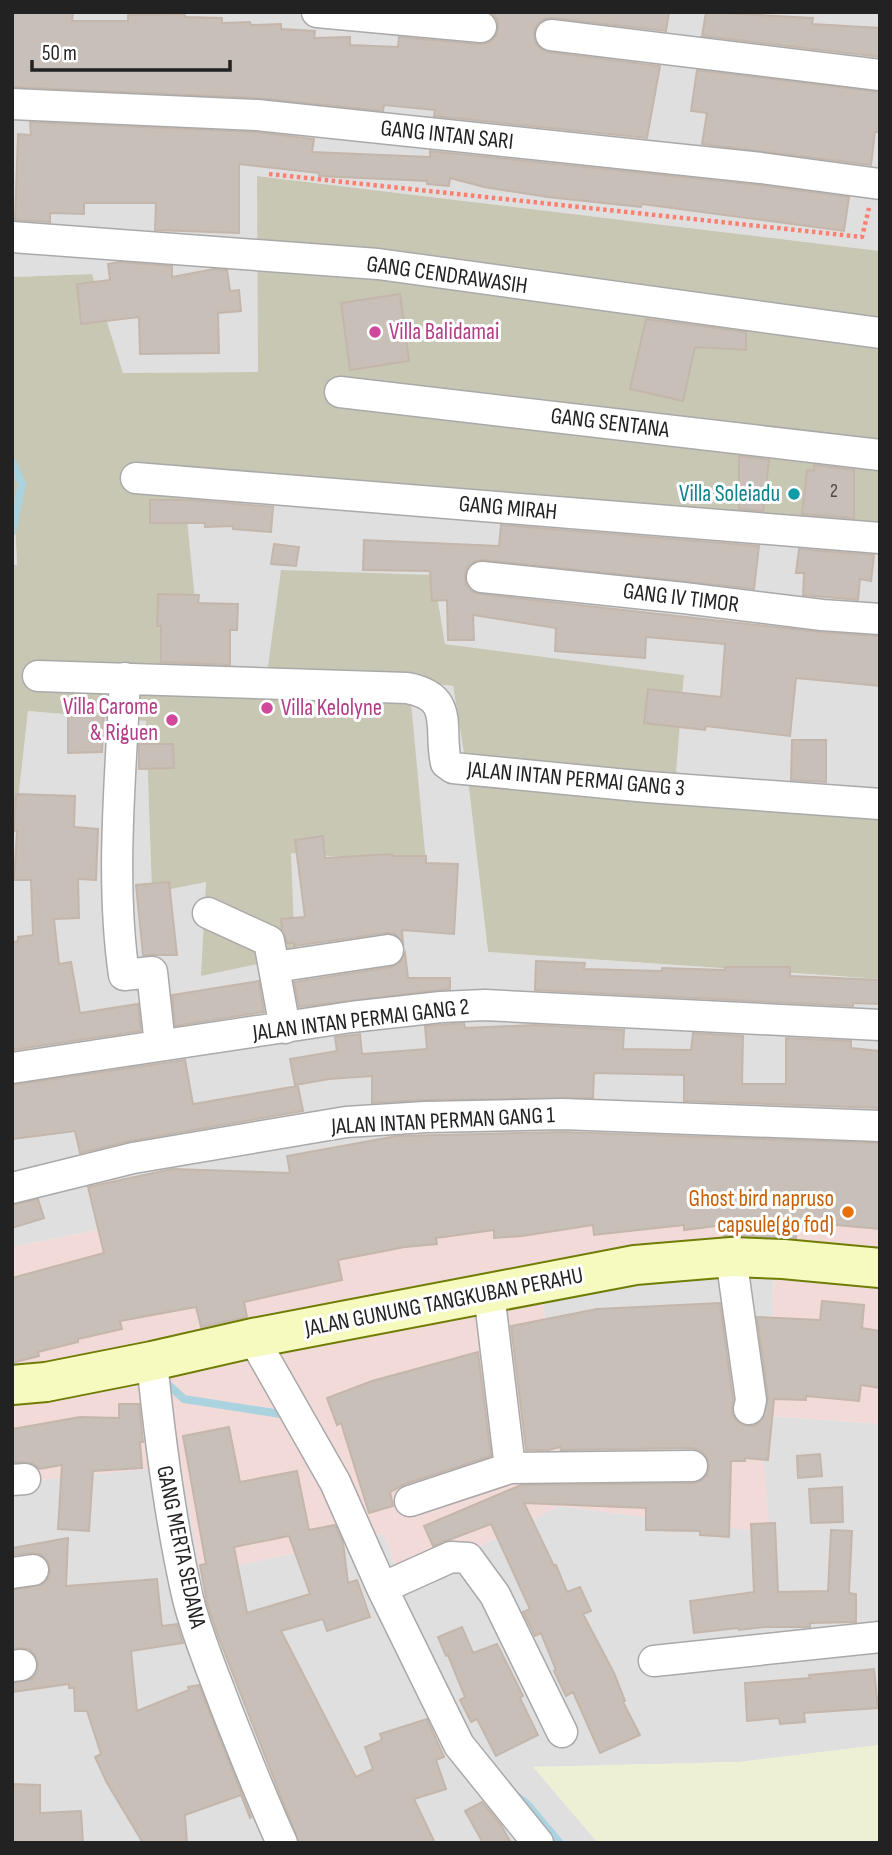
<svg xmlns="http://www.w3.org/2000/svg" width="892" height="1855" font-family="'Sofia Sans Condensed',sans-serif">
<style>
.residential{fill:#e0dfdf}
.commercial{fill:#f2dad9}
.construction{fill:#c7c7b4}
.farmland{fill:#eef0d5}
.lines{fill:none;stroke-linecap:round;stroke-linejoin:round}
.stream{stroke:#aad3df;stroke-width:8}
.building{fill:#c7bfb8;stroke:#c4b6ab;stroke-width:2;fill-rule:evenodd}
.street-casing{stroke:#a9a9a9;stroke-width:33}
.secondary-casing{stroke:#707d05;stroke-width:42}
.path{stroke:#fa8072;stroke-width:4.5;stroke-dasharray:3.5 3.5;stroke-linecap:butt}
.street{stroke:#fff;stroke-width:30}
.secondary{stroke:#f7fabf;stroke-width:38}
.hotel-dot{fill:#d1479c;stroke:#fff;stroke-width:2.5}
.culture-dot{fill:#0f9aa8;stroke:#fff;stroke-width:2.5}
.food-dot{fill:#e8710a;stroke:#fff;stroke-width:2.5}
.labels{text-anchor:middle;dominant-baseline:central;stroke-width:6;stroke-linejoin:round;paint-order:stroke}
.number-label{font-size:19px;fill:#4b4948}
.street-label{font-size:23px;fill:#222;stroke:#fff}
.hotel-label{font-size:23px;fill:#b23c85;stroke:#fff;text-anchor:start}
.culture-label{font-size:23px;fill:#0d838f;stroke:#fff;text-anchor:end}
.food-label{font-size:23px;fill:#c56008;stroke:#fff;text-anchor:end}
</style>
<rect width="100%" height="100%" fill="#f2efe9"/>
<!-- residential -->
<path class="residential" d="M12,12H880V251L258,176L259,372L122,373L92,274L12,277Z
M12,457L17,565L12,564Z
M182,468L880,537V802L675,786L684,675L445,644L435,576L267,675L202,680Z
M409,680L453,686L467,771L488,952L880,979V1187L309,1188L12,1247V855L28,711L146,721L152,893L206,882L202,976Z
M736,1263L774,1265L770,1416L880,1424V1745L739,1762L534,1767L598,1843H12V1483L181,1465L201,1573L384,1534L402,1585L559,1506L769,1532L562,1465L543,1299Z"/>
<!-- commercial -->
<path class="commercial" d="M880,1187V1424L770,1416L774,1265L735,1263L543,1299L562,1465L763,1454L770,1533L559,1506L402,1585L384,1534L201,1573L181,1465L12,1483V1247L309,1188Z"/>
<!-- construction -->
<path class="construction" d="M257,176L880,251V537L182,469L203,680L267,674L281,570L434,575L445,644L684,675L675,786L880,802V979L488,952L467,771L453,686L409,681L426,863L291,853L295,956L201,976L206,882L152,893L146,721L28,711L12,855V564L17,565L12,457V277L92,274L123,373L258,372Z"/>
<!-- farmland -->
<path class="farmland" d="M880,1745V1843H598L533,1767L739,1762Z"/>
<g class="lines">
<!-- stream -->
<path class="stream" d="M12,461L22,484L12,532
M162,1379L184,1399L287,1415
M517,1796L527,1804L560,1843"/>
</g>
<!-- building -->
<path class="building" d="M12,12H73L72,21H128V15L185,14V17L222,18V23L250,22L251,25L281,24V29L315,31L314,38L350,37V45L398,47L399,37L479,44L488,43L496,36L498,28L497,19L490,12H669L666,31L553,18L544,19L537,25L534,32L535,42L541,49L548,52L660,66L647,138L434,116L435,110L384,105L383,111L258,98L12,87Z
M706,12L813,18L812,24L880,28V57L702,36Z
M697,70L880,92V132H875L871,165L702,144L707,113L691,111Z
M30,122L256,132L314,139L312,152L430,157V151L759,185L849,197L844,231L642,204L641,207L547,197L484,187L450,178L449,186L427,184V181L319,176V173L239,164V233L155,230L156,203H84V214L50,213V222L15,220L18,134L31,135Z
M119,262L172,266V277L214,269L227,270L230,291L239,290L241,311L218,313L219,353L140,354L139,317L81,324L77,284L110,280L108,264Z
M400,294L409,361L350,370L341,303Z
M646,319L746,332V350L695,347L683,401L630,389Z
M739,456L769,460L763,511L739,509Z
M814,465L854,470V518L802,514L807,470L814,471Z
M150,500H193L273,507L271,532L233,529V526L205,527V523H150Z
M501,525L759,546L754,589L484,560L476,561L468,566L465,576L466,585L471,591L480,594L820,632L880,636V686L796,678L790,736L706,726L705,730L644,723L648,689L721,697L725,644L646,637L645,658L555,651L556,628L473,615L474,640H448L447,600L432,601L430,571L363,570L364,540L499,546Z
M274,544L299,547L296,566L271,564Z
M799,549L874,555L871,581L860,579L858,600L803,595L804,573H796Z
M158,594L199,595L198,603L238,604L237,630H230V665L161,662V626H157Z
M68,711H104L102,752L68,753Z
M792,740H826V782L791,780Z
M139,744H173L174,768L139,769Z
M16,794L75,796L74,827L98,829L96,880L78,879L79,918L54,919L59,964L71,962L80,1013L138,1004L141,1031L12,1050V942L18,941V937L33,935L31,880H14L17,831H14Z
M323,836L325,858L392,854V856H426V863L458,864L454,934L402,930L403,943L395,934L386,933L294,946V943H287L282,929L281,919L305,917L295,840Z
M169,882L177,955H143L136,885Z
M405,953L408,978H450V989L299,1007L294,982L391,967L399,963Z
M536,961L585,963L584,969L662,971V968L725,970V967H790V976L880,980V1004L853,1003V1006L535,990Z
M259,981L264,1012L175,1026L172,995Z
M464,1023L465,1028L534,1025L624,1030L623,1049L691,1050L693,1033L743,1036L742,1084H786V1038L851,1041V1048L880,1051V1108L684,1101V1075L594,1073L593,1098L425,1100L372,1103V1076L329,1079L295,1085L290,1059L337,1051L335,1037L360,1034L362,1054L427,1049L425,1026Z
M185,1060L193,1104L298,1086L303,1111L130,1141L80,1153L75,1131L12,1139V1085Z
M562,1132L880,1143V1229L824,1224V1230L796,1227V1238L724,1236V1225L684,1230V1225L594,1235L593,1225L522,1236L494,1238V1230L436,1238L437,1244L405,1247L338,1260L342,1280L244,1302L247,1317L201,1327L196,1307L120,1321L122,1329L78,1339V1342L38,1352L39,1356L12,1363V1278L104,1253L88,1187L172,1169L290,1173L287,1156L397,1136Z
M38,1199L44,1218L12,1228V1205Z
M822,1301L864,1305L862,1328L880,1331V1388L861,1385L859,1401L806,1396V1400L774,1399L768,1460L745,1458V1461H731L729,1537L700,1535V1531L646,1530V1508L524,1503L554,1566L556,1565L567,1592L580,1587L591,1611L583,1614L614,1673L625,1701L623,1702L640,1735L600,1753L573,1692L566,1696L554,1671L556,1670L541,1633L535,1636L523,1612L530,1609L491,1524L433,1546L424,1526L521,1485L692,1483L700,1481L707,1475L709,1465L707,1458L701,1451L692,1448L561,1450L560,1447L549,1450H526L511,1326L597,1309L720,1303L733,1399L732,1414L738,1422L746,1426H754L762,1420L768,1398L757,1317L820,1320Z
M478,1352L491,1456L405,1484L390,1492L393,1506L369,1513L341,1423L337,1425L327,1398L372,1381Z
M119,1404H139L143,1442H140L142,1468L93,1471L89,1531L58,1529L62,1465L39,1469L32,1463L12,1462V1429L80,1417L119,1418Z
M229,1427L240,1482L297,1471L309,1530L335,1525L343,1542L348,1583L357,1580L370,1617L327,1631L323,1619L281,1631L356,1777L373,1769L365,1747L382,1740L380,1734L427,1719L444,1757L436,1760L446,1789L414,1799L435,1843H299L217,1633L207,1603L200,1565L206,1564L183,1436ZM289,1536L310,1594L247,1613L234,1547Z
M820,1454L822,1476L798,1478L797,1456Z
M842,1487L843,1522L811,1523L809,1489Z
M775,1523L778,1592L828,1591L831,1530L852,1531L849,1593L856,1594V1622L810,1623V1627H765L739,1630L738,1628L694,1633L690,1601L754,1592L751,1524Z
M68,1538L66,1586L157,1579L162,1626L177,1624L183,1643L131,1651L137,1711L189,1690L188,1687L199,1685L251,1817L250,1818L241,1795L185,1815L187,1843H143L107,1783L95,1757L101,1754L87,1711H75L74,1688H69V1684L12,1692V1683L32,1679L37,1673L38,1664L35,1655L29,1649L12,1648V1590L43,1584L49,1577L50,1568L47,1560L40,1554L31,1553L12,1555V1548Z
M462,1627L473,1653L497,1644L523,1696L520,1698L538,1735L496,1756L477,1719L471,1722L460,1700L465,1697L448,1655L446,1656L438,1637Z
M874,1669L878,1708L804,1713L805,1722L780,1724L779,1718L747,1721L745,1683L810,1678L809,1675Z
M12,1784L40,1785V1813L81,1811L83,1843H12Z
M482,1802L501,1825L511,1843H483L465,1811Z"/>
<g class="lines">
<defs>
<path id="street" d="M317,12L481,27
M551,35L880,75
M12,104L257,115L761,168L880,184
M12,237L378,264L880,333
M340,392L880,455
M136,478L880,538
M482,577L684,598L822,615L880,619
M38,676L407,688C456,697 438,728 446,763L453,768L648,787L880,804
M125,678C121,775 110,878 124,975L152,972L160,1045
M208,913L269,941L285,1028
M275,967L388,950
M12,1068L351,1017L441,1007L485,1005L880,1025
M12,1188L133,1158L346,1122L425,1117L562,1114L880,1126
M731,1257L751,1400L749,1409
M489,1293L510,1468
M253,1338L335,1482L382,1588L459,1745L538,1843
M152,1361C160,1441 170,1521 188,1599C197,1635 212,1670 225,1705C243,1751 261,1797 282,1843
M12,1480L25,1479
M410,1501L510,1468L692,1466
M12,1573L33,1570
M382,1588L451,1557L468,1558L495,1595L562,1732
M654,1661L880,1637
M12,1666L21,1665"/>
<path id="secondary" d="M12,1385L46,1382L152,1361L253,1338L635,1265L731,1257L783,1259L880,1268"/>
</defs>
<!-- street casing -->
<use href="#street" class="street-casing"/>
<!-- secondary casing -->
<use href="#secondary" class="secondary-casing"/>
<!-- path -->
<path class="path" d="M269,174L862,237L869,208"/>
<!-- street -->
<use href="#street" class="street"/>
<!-- secondary -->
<use href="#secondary" class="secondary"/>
</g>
<!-- markers -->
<g class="hotel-dot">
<circle cx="375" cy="332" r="7"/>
<circle cx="267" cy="708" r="7"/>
<circle cx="172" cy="720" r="7"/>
</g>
<circle class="culture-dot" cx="794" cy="494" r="7"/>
<circle class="food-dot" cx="848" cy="1212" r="7"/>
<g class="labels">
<!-- number labels -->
<g class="number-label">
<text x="834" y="491">2</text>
</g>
<!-- street labels -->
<g class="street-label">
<text transform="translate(447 135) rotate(6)">GANG INTAN SARI</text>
<text transform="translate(447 275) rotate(8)">GANG CENDRAWASIH</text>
<text transform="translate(610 423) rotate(7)">GANG SENTANA</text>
<text transform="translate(508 508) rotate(5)">GANG MIRAH</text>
<text transform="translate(681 598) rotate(7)">GANG IV TIMOR</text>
<text transform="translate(576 779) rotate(5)">JALAN INTAN PERMAI GANG 3</text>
<text transform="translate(361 1020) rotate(-7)">JALAN INTAN PERMAI GANG 2</text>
<text transform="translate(443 1121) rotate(-3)">JALAN INTAN PERMAN GANG 1</text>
<text transform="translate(444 1302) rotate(-11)">JALAN GUNUNG TANGKUBAN PERAHU</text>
<text transform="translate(181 1547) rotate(78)">GANG MERTA SEDANA</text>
</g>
<!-- hotel labels -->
<g class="hotel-label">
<text x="389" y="332">Villa Balidamai</text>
<text x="158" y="707" text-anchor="end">Villa Carome<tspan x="158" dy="26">&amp; Riguen</tspan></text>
<text x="281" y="708">Villa Kelolyne</text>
</g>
<!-- culture labels -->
<g class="culture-label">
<text x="780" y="494">Villa Soleiadu</text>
</g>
<!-- food labels -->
<g class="food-label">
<text x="834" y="1199">Ghost bird napruso<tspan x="834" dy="26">capsule(go fod)</tspan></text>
</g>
</g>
<!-- border -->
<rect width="892" height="1855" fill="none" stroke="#222222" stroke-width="28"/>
<!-- scale -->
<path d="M32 60v10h198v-10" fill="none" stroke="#222222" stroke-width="3.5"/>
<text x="42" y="60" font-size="21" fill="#222222" stroke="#ffffff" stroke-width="5" paint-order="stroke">50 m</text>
</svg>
